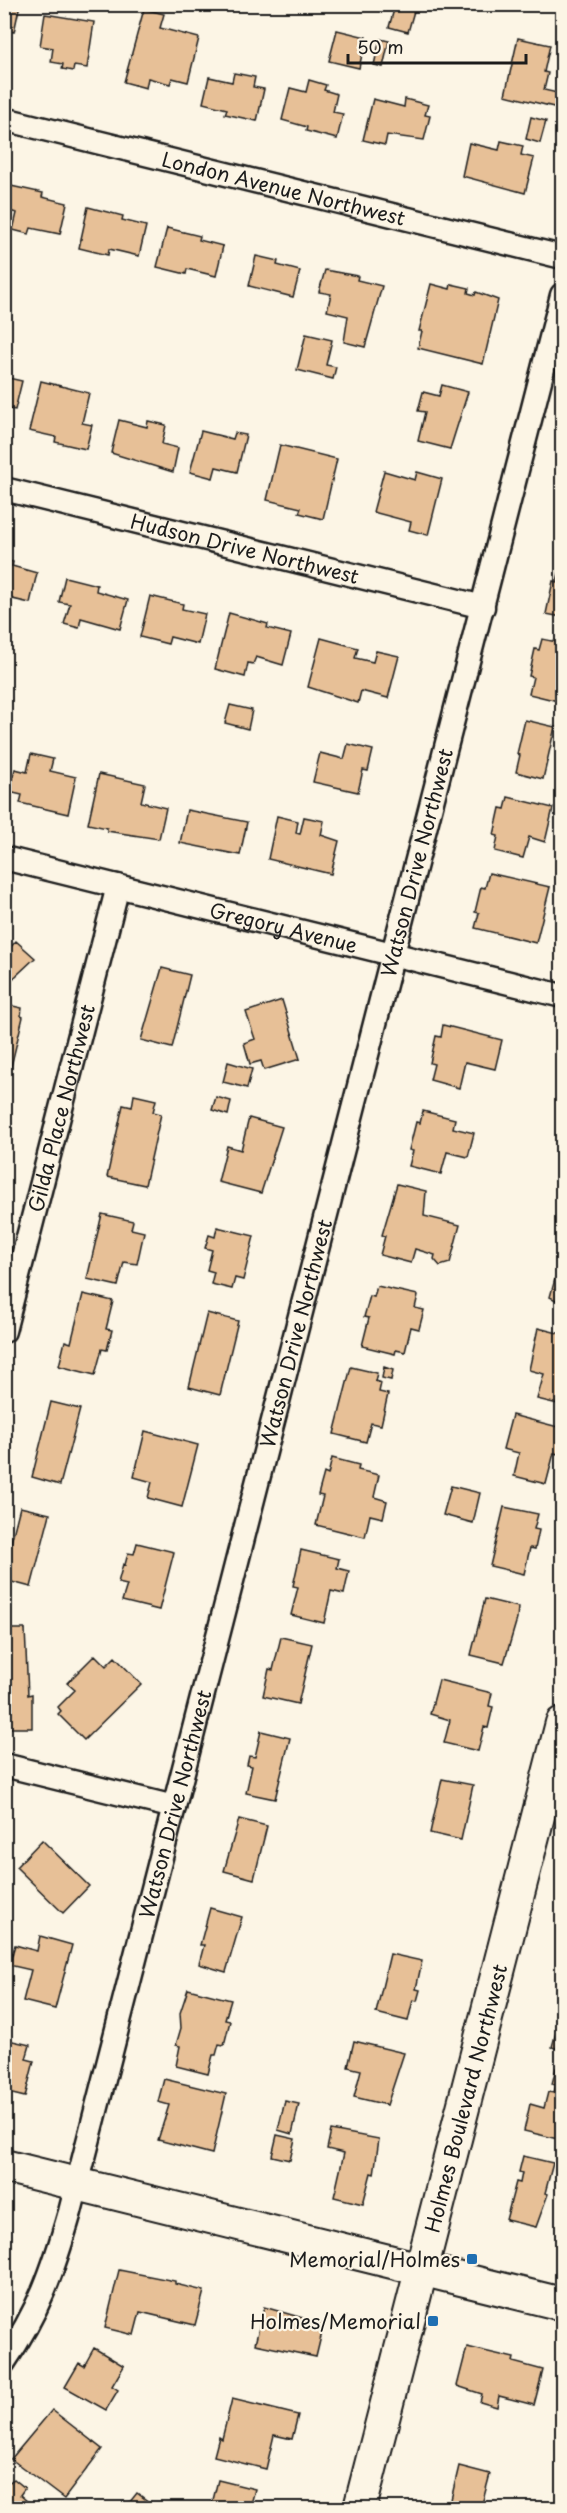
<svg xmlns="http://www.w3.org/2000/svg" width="567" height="2513" font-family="'Playpen Sans',sans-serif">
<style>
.building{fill:#e7c097;stroke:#1c1c1c;stroke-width:1.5}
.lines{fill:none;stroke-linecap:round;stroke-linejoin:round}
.street-casing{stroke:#1c1c1c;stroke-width:27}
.secondary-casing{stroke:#1c1c1c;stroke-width:36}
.street{stroke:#fcf5e5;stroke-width:22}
.secondary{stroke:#fcf5e5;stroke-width:32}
.poi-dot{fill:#1f6fb2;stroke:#fcf5e5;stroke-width:2}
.labels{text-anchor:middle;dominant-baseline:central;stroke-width:4.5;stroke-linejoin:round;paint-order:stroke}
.street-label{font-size:20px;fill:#1c1c1c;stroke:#fcf5e5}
.poi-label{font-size:20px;fill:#1c1c1c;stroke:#fcf5e5;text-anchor:end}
</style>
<rect width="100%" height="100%" fill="#fcf5e5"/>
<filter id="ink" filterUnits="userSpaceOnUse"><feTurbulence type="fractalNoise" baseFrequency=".0167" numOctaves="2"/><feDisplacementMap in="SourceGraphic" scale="12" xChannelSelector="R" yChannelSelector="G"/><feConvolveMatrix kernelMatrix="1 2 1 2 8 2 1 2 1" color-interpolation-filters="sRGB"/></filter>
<g filter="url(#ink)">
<!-- building -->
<path class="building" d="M4,4H20L14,32L4,30Z
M395,6L414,11L408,32L389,27Z
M144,9L164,14L160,28L199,38L188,82L172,78L170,84L148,78L146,88L124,82Z
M45,14L94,22L87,68L74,66L73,71L62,69L63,64L51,62L53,48L40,46Z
M337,30L366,37L359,68L329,61Z
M518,38L550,45L544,72L548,73L544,90L562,94L558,108L505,95Z
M380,39L389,41L383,67L374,65Z
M234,73L255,77L253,87L264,89L257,121L225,114L227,109L203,103L209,77L232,82Z
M309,80L326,85L324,90L337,94L333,112L343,114L337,139L306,131L307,127L282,120L290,88L306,92Z
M373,99L404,107L405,99L428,105L425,115L430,116L424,140L387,135L385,145L363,140Z
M531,117L546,121L540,143L526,139Z
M501,141L523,146L521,155L534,158L525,193L462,176L469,143L499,150Z
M11,186L43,193L42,197L67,203L60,234L31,228L29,234L13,230L17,213L5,210Z
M88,207L123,216L122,220L146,226L139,256L109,249L108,255L79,248Z
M167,228L200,236L199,240L223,246L216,276L187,269L186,274L157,267Z
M256,256L278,261L277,265L300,271L293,297L249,286Z
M325,270L358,276L357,280L382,286L365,347L344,342L348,316L327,311L331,294L319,292Z
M431,284L450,289L451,284L469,288L468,293L475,295L476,292L498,300L483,364L418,348L422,331H419Z
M306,334L332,340L326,365L336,367L333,379L297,370Z
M4,377L22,381L15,410L4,408Z
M41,381L89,393L82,423L92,425L86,449L55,442L56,437L29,431Z
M442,385L468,392L450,449L418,441L425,412L418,411L423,392L439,396Z
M119,420L147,427L148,421L166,425L162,444L178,448L173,472L111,453Z
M201,431L233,439L235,433L246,435L237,472L216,467L213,478L190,472Z
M280,445L337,459L323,519L299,513L301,508L267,500Z
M384,471L415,480L417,472L442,479L428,535L409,530L411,522L373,512Z
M4,560L13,562L12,566L37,573L30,603L8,598L4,612Z
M562,560V617L546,614L553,581L557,582Z
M65,577L97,585L96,591L128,600L120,629L81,618L79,628L64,624L70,604L59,602Z
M150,596L183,604L182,609L205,614L198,644L170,637L168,644L140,637Z
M229,613L268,624L267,628L291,634L283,665L256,657L253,664L248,663L245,677L215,669Z
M321,638L358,648L355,658L373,662L376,651L399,656L388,698L361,691L358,703L308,687Z
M542,639L562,643V681L558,701L529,694L533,677L529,676L535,649L539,650Z
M230,705L252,710L248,729L225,723Z
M525,720L555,727L543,779L516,772L520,755L517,754Z
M348,744L373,750L368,771L363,770L358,792L313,782L320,753L344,759Z
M31,754L53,759L50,771L76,777L68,814L20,803L22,795L9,792L15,769L27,772Z
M99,774L145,784L141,802L166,808L159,839L107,831V828L88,824Z
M508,797L553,808L545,842L529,837L523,858L495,851L498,836L494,835L500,808L505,809Z
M187,810L247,822L240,855L180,843Z
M277,816L298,821L296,833L300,834L304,817L324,821L321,835L339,841L331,874L268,859Z
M489,873L550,887L536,943L475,928L479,913L475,912L481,887L485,888Z
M16,941L35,958L4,987V945L9,949Z
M162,968L190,975L172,1048L141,1040Z
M282,1000L300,1059L264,1070L261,1061L250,1064L244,1043L255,1039L246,1012Z
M4,1004L22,1008L21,1016L23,1017L8,1079L4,1078Z
M443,1025L502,1040L495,1069L465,1062L459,1088L430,1080L434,1064L430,1063L436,1036L441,1037Z
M228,1062L252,1069L247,1088L223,1082Z
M134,1095L156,1100L153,1112L161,1114L145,1185L107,1177L123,1105L132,1107Z
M216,1097L231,1101L228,1115L212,1110Z
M423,1111L455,1119L453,1128L474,1133L468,1157L447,1152L441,1174L409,1166L413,1151L409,1150L416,1122L420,1123Z
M249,1118L282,1127L261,1193L218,1182L227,1146L241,1150Z
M397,1184L426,1191L424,1216L460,1225L450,1263L440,1266L434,1259L435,1255L415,1249L411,1263L380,1255L385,1236L382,1235Z
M102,1214L133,1221L131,1229L144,1232L137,1264L124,1262L118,1286L87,1279Z
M217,1227L254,1236L243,1280L235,1278L232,1289L211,1284L214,1272L207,1270L212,1250L205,1248L209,1235L215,1237Z
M562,1254V1303L550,1297Z
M377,1286L418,1295L415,1308L424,1310L419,1329L411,1327L405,1352L396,1350L395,1354L362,1346L369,1318L364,1317L370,1296L374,1297Z
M83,1294L113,1301L106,1329L112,1330L107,1350L102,1349L95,1375L59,1366L65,1341L71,1343Z
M207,1313L238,1321L220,1395L189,1387Z
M538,1328L562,1334V1405L537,1399L544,1374L529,1370Z
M351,1367L377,1373L375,1381L381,1383L379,1392L388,1394L381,1425L371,1423L366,1442L334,1434Z
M384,1367L393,1370L391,1380L382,1378Z
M51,1402L80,1409L60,1485L32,1477Z
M512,1415L562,1428L558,1454L554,1453L546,1484L514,1476L519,1453L503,1449Z
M145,1431L198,1445L182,1507L148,1498L152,1482L134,1477Z
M332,1458L359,1465L358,1470L379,1475L374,1497L387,1501L383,1518L370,1515L365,1537L316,1525L323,1496L318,1495L324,1473L328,1475Z
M451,1486L480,1493L473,1523L443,1515Z
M20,1507L50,1514L31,1587L4,1580V1553L8,1554Z
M504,1507L538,1514L534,1529L539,1530L535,1549L530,1548L524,1574L490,1566Z
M137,1543L174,1552L159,1610L122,1601L127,1585L118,1583L123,1564L125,1565L128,1553L134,1554Z
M301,1550L339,1559L337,1568L349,1571L344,1594L331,1591L324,1623L291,1615L298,1587L293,1586Z
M485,1599L518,1607L517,1619L504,1663L471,1655Z
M4,1629H25L28,1695L32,1694V1728H4Z
M281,1637L312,1644L298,1704L263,1696L269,1669L273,1670Z
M95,1655L106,1666L115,1657L141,1684L84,1740L58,1714L61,1711L58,1707L75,1690L67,1683Z
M439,1680L492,1693L489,1706L493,1707L488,1728L484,1727L478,1751L444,1743L450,1720L430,1714Z
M261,1731L290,1738L275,1799L246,1793L252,1766L247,1765L249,1756L255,1757Z
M442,1779L473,1785L461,1840L430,1833Z
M239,1819L267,1826L254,1879L224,1871Z
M42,1840L89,1886L63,1913L16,1867Z
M210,1908L242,1917L226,1972L199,1964L204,1945H200Z
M40,1936L72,1945L55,2009L23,2001L31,1970L9,1965L15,1945L37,1951Z
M390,1954L422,1961L416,1989L420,1990L417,2001L413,2000L408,2021L376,2013Z
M188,1989L231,2000L225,2020L230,2021L224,2045L219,2044L216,2055H213L208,2074L176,2066L180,2046L176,2045L181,2028L180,2013Z
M562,2010V2050L552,2047Z
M4,2039L30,2045L26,2059L34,2061L25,2097L4,2092Z
M354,2041L404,2053L387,2105L354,2097L361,2070L348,2067Z
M556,2068L562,2069V2140L524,2131L530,2104L544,2108L548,2092L554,2093L556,2085L552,2084Z
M164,2079L226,2094L212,2154L158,2140L169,2105L158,2102Z
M285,2101L299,2104L292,2134L278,2130Z
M331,2130L379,2139L374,2174L371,2173L363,2204L334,2197L344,2153L327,2149Z
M277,2135L295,2139L290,2160L272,2156Z
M523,2156L553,2163L545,2193L548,2194L536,2227L506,2220L516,2182L520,2183L522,2173L519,2172Z
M119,2270L175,2281V2284L204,2291L195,2325L140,2312L134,2335L105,2328Z
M264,2307L324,2324L316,2357L255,2344Z
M467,2347L514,2358L513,2362L543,2370L534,2405L499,2396L497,2407L480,2402L482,2394L457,2386Z
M94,2348L124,2366L112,2386L118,2390L106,2410L65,2387L79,2363L84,2366Z
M232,2399L298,2415L292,2439L274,2435L266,2469L214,2456L219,2437L222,2439Z
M52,2410L102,2449L64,2499L11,2459Z
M459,2466L490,2474L481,2508H449Z
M14,2479L25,2488L20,2495L35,2508H4V2486Z
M218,2480L255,2489L250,2508H211Z
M137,2493L157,2508H125Z"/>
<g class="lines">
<defs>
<g id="street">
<path id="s1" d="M4,119L562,257"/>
<path id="s2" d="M4,489L483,607"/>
<path id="s3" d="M4,858L562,996"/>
<path id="s4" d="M4,1331L118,886"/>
<path d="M4,1765L174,1807"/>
<path id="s5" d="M4,2362C39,2311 53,2271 70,2212L562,295"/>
</g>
<g id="secondary">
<path d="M4,2166L562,2304"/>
<path id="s6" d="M360,2508L562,1723"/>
</g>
</defs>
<!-- street casing -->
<use href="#street" class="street-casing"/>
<!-- secondary casing -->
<use href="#secondary" class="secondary-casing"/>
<!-- street -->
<use href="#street" class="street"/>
<!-- secondary -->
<use href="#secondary" class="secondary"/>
</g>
</g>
<!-- markers -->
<g class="poi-dot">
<rect x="466" y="2253" width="12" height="12" rx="3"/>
<rect x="427" y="2315" width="12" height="12" rx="3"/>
</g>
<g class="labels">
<!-- street labels -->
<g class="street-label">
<text stroke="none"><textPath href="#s1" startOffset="288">London Avenue Northwest</textPath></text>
<text stroke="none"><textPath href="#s2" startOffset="248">Hudson Drive Northwest</textPath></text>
<text stroke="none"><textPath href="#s5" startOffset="1558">Watson Drive Northwest</textPath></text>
<text stroke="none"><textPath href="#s3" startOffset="288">Gregory Avenue</textPath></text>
<text stroke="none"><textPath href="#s4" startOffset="230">Gilda Place Northwest</textPath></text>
<text stroke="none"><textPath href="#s5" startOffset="1072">Watson Drive Northwest</textPath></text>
<text stroke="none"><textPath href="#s5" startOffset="586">Watson Drive Northwest</textPath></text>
<text stroke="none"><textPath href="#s6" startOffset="423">Holmes Boulevard Northwest</textPath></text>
</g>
<!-- poi labels -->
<g class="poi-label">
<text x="460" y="2259">Memorial/Holmes</text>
<text x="421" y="2321">Holmes/Memorial</text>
</g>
</g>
<!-- margin -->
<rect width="567" height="2513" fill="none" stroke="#fcf5e5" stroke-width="24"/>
<rect x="12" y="12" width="543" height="2489" fill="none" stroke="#1c1c1c" stroke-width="2" filter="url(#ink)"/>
<!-- scale -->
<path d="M348 54v9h178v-9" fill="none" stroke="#1c1c1c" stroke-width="3"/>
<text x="357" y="54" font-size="18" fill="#1c1c1c" stroke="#fcf5e5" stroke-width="4.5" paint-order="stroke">50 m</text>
</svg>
